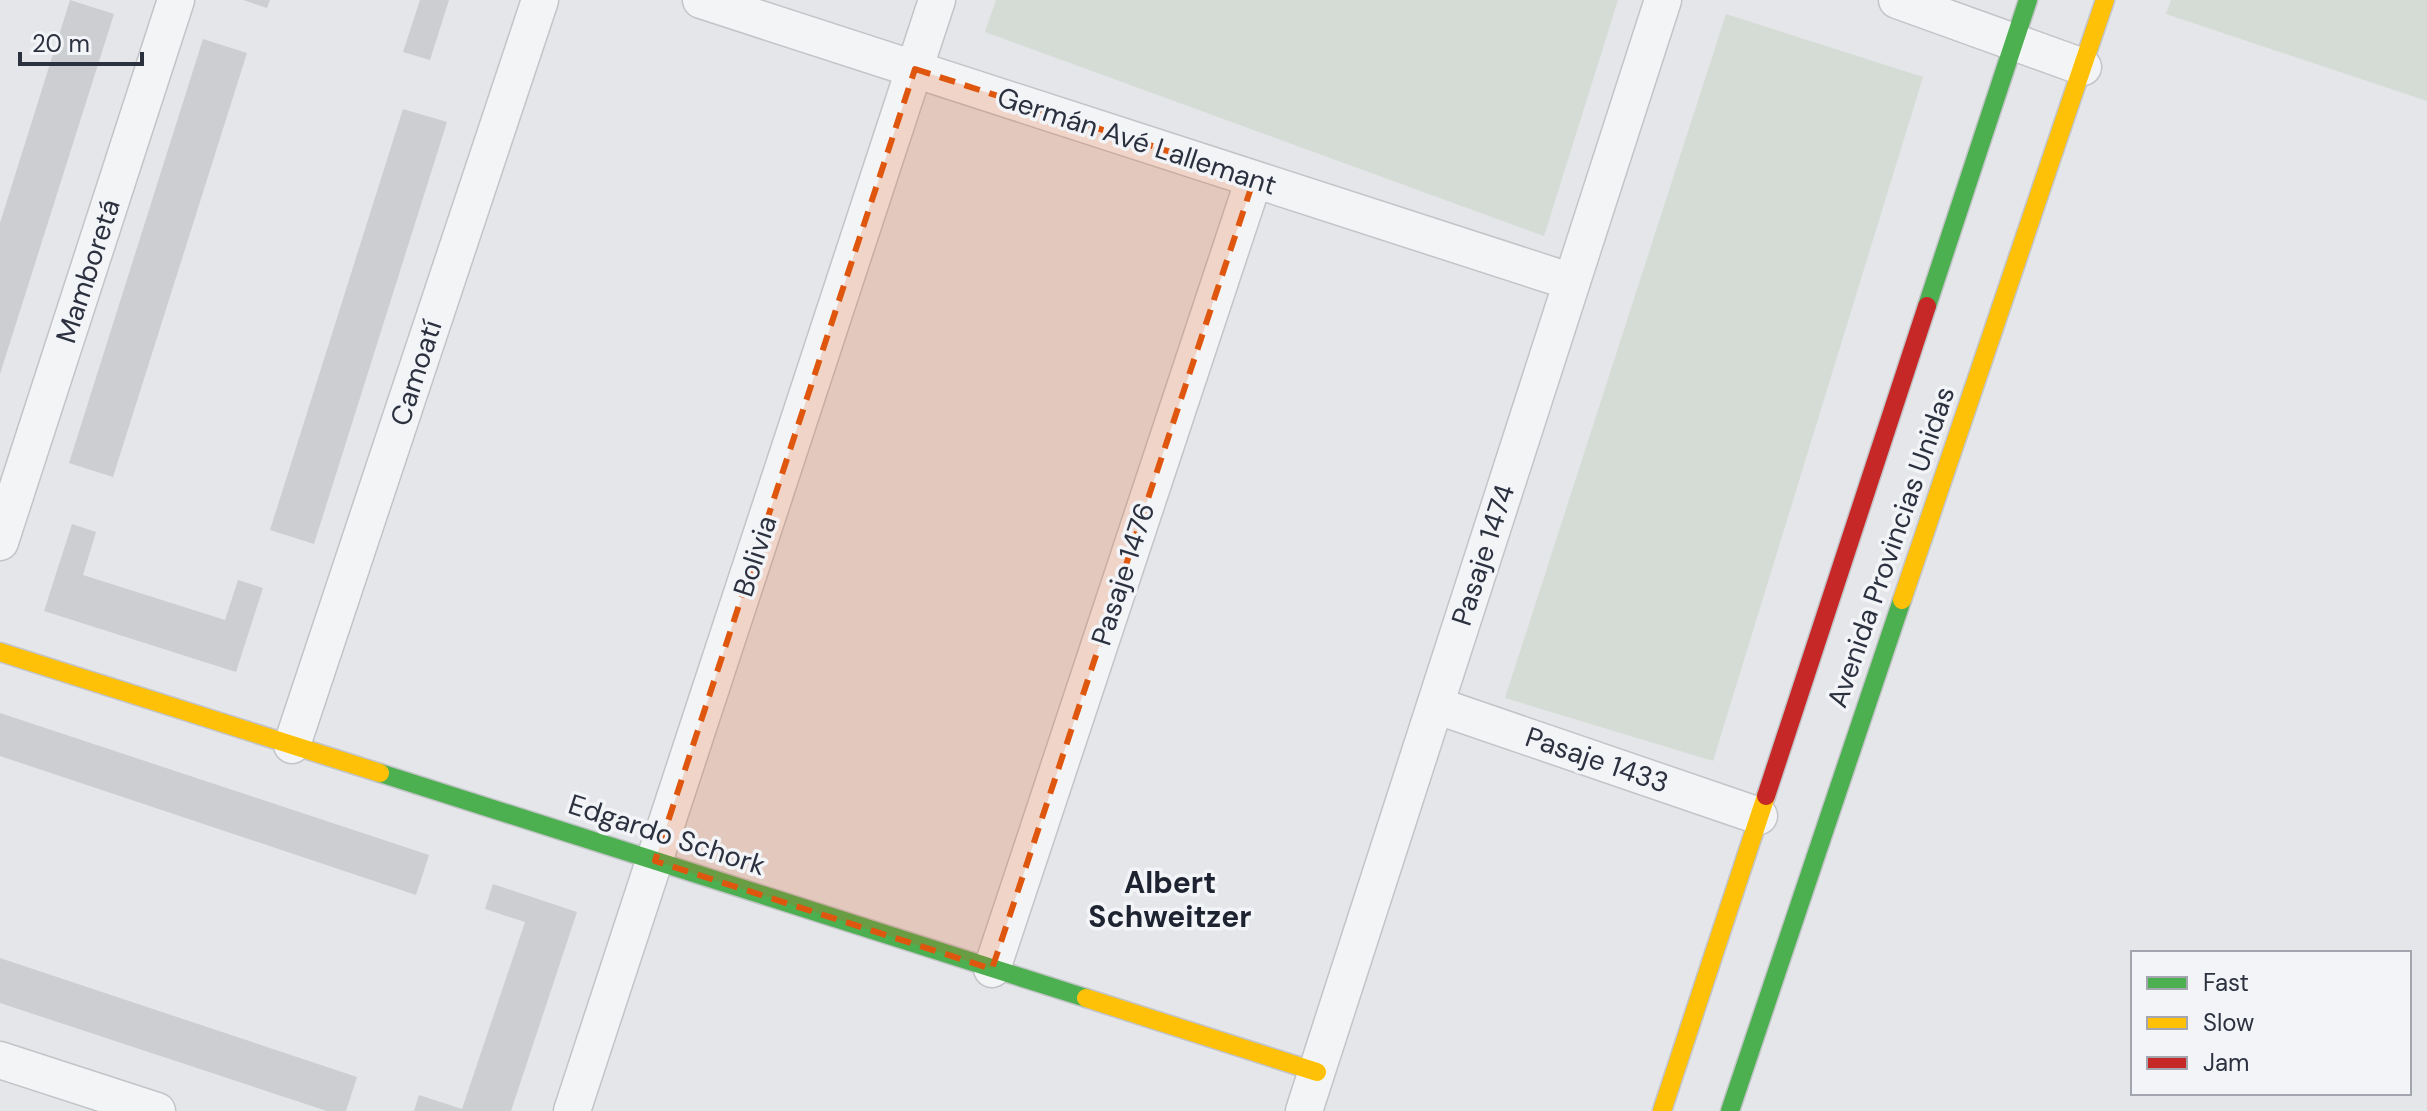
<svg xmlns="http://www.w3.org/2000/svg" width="2427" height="1111" font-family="'DM Sans',sans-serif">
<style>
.green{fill:#d4dcd5}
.building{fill:#ccced1}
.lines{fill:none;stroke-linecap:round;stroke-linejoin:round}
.street-casing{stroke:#c2c4c7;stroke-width:39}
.fast-casing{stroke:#c2c4c7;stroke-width:21}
.slow-casing{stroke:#c2c4c7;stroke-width:21}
.jam-casing{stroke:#c2c4c7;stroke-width:21}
.street{stroke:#f3f4f5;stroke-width:36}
.fast{stroke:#4caf50;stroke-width:18}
.slow{stroke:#ffc107;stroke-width:18}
.jam{stroke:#c62828;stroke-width:18}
.marked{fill:#df570f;fill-opacity:0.2;stroke:#df570f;stroke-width:6;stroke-dasharray:16 10;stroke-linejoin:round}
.labels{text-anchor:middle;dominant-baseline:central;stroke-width:7;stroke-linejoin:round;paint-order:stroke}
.street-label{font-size:28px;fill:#2c3140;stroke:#f2f4f7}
.neighbourhood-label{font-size:30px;font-weight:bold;fill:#1e2331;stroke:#f2f4f7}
</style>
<rect width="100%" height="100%" fill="#e4e6e9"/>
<!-- green -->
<path class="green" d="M996,0H1618L1544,236L985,32Z
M2171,0H2427V101L2166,14Z
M1726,14L1923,77L1713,761L1505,698Z"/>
<!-- building -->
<path class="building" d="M70,0L114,14L0,374V223Z
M243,0H270L267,8Z
M420,0H449L430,60L403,52Z
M203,39L247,53L113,477L69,463Z
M403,109L447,122L314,544L270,530Z
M72,524L96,532L83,575L225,620L238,580L263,588L236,672L44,611Z
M0,713L429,855L416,895L0,756Z
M493,884L577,912L511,1111H414L419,1095L462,1109L525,922L485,909Z
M0,958L357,1077L346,1111H327L0,1003Z"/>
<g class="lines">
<defs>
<path id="street" d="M701,0L1572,282
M1897,0L2083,67
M0,542L176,0
M1435,705L1759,816
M292,745L540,0
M992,969L1254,179
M0,1060L157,1111
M572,1111L937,0
M1304,1111L1663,0"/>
<path id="fast" d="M1927,306L2028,0
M380,773L1086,998
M1730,1111L1902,600"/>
<path id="slow" d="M1902,600L2105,0
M0,652L380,773
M1086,998L1317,1072
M1662,1111L1766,796"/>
<path id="jam" d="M1766,796L1927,306"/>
</defs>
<!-- street casing -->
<use href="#street" class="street-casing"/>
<!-- fast casing -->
<use href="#fast" class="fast-casing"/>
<!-- slow casing -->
<use href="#slow" class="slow-casing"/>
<!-- jam casing -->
<use href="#jam" class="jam-casing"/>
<!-- street -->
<use href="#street" class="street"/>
<!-- fast -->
<use href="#fast" class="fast"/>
<!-- slow -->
<use href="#slow" class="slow"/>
<!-- jam -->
<use href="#jam" class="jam"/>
</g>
<!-- marked area -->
<path class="marked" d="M915,69L1254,179L992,969L655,861Z"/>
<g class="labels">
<!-- street labels -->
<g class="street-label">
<text transform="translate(1137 141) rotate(18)">Germán Avé Lallemant</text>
<text transform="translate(88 271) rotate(-72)">Mamboretá</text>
<text transform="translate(416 373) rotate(-72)">Camoatí</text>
<text transform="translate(1891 547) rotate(-71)">Avenida Provincias Unidas</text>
<text transform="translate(1483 555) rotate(-72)">Pasaje 1474</text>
<text transform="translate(755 556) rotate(-72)">Bolivia</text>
<text transform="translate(1123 574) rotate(-72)">Pasaje 1476</text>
<text transform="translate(1597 760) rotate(19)">Pasaje 1433</text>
<text transform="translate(667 835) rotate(18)">Edgardo Schork</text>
</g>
<!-- neighbourhood labels -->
<g class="neighbourhood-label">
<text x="1170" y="882">Albert<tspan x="1170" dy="34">Schweitzer</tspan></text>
</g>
</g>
<!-- legend -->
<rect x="2131" y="951" width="280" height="144" fill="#f2f4f7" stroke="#a3a6ae" stroke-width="2"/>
<rect x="2147" y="977" width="40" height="12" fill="#4caf50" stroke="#a3a6ae" stroke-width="2"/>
<text x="2203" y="991" font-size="24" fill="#2c3140">Fast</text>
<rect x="2147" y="1017" width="40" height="12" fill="#ffc107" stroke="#a3a6ae" stroke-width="2"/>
<text x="2203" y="1031" font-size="24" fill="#2c3140">Slow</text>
<rect x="2147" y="1057" width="40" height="12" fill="#c62828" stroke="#a3a6ae" stroke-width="2"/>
<text x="2203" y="1071" font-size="24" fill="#2c3140">Jam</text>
<!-- scale -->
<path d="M20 52v12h122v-12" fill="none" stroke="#2c3140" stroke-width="4"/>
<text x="32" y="52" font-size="24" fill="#2c3140" stroke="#f2f4f7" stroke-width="6" paint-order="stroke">20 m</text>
</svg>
